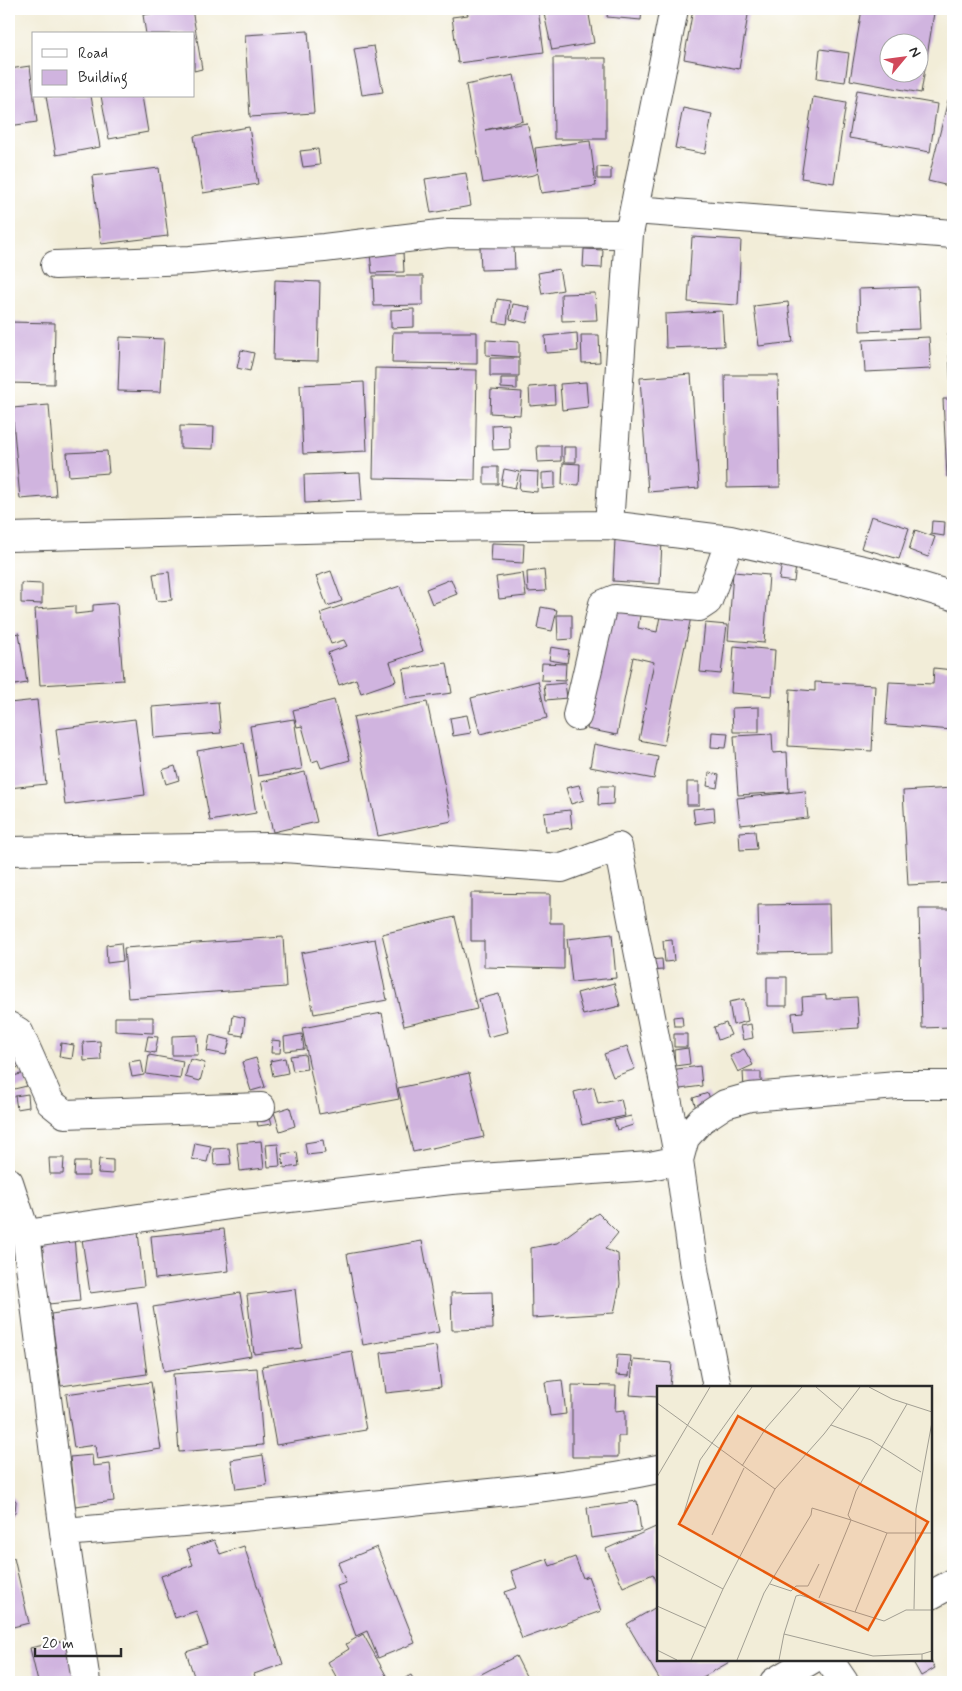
<svg xmlns="http://www.w3.org/2000/svg" width="962" height="1691" font-family="Mynerve,sans-serif">
<style>
.building{fill:#d0b4df;fill-rule:evenodd}
.lines{fill:none;stroke-linecap:round;stroke-linejoin:round}
.minor-casing{stroke:#494845;stroke-width:30}
.minor{stroke:#fff;stroke-width:28}
.inset-road{fill:none;stroke:#a29f93;stroke-width:1}
.view{fill:#e8590c;fill-opacity:0.15;stroke:#e8590c;stroke-width:2.5}
.inset-edge{fill:none;stroke:#2b2b2b;stroke-width:2.5}
</style>
<rect width="100%" height="100%" fill="#fff"/>
<filter id="ink" filterUnits="userSpaceOnUse"><feTurbulence type="fractalNoise" baseFrequency=".02" numOctaves="2"/><feDisplacementMap in="SourceGraphic" scale="10" xChannelSelector="R" yChannelSelector="G"/><feConvolveMatrix kernelMatrix="1 2 1 2 8 2 1 2 1" color-interpolation-filters="sRGB"/></filter>
<filter id="wash" filterUnits="userSpaceOnUse"><feTurbulence type="fractalNoise" baseFrequency=".0096" numOctaves="4" result="noise"/><feDisplacementMap in="SourceGraphic" scale="20" xChannelSelector="R" yChannelSelector="G"/><feGaussianBlur stdDeviation="1.12" result="paint"/><feColorMatrix in="noise" values="0 0 0 0 0 0 0 0 0 0 0 0 0 0 0 0 0 1.4 0 .05"/><feComposite in="paint" operator="in"/></filter>
<g filter="url(#wash)">
<rect width="100%" height="100%" fill="#f2edd8"/>
<g id="blocks">
<!-- building -->
<path class="building" d="M178,9H192L202,69L194,71V34H146L143,15Z
M475,9H538L544,52L458,63L452,17L468,15L467,10Z
M543,9H588L594,43L552,50Z
M608,9H642L641,20L607,17Z
M693,9H749L739,69L684,59Z
M862,9H910L934,13L921,93L850,80ZM890,42H920V72H890Z
M308,31L314,113L250,117L245,35Z
M374,46L383,92L362,95L354,49Z
M820,49L849,53L845,82L817,78Z
M553,58H606V139H554Z
M30,66L37,122L9,126V69Z
M514,75L523,121L485,130L527,123L538,171L535,148L590,141L596,186L541,193L538,173L534,175L483,183L466,85Z
M857,90L937,104L930,152L849,138Z
M46,96H91L100,147L56,155Z
M101,96H142L148,132L109,139Z
M813,97L846,103L834,183L801,178Z
M948,100L953,101V187L928,181Z
M683,108L712,114L705,154L675,148Z
M249,127L258,184L203,193L194,136Z
M318,149L320,165L303,167L300,151Z
M597,167L611,168V179H597Z
M159,168L168,236L101,244L92,176Z
M466,173L471,206L431,213L425,179Z
M692,237L741,240L738,305L688,302Z
M514,245L515,269L481,270L480,246Z
M584,249L603,250L602,268L583,267Z
M403,252L404,272L372,273L370,254Z
M559,269L563,290L542,294L538,273Z
M373,276H423V305L374,306Z
M275,280L320,282L318,361L273,360Z
M918,287L920,329L860,331L859,289Z
M595,293L597,320L562,321L561,294Z
M497,299L510,301L507,324L494,322Z
M788,302L793,342L759,346L754,306Z
M513,304L530,307L527,323L510,319Z
M414,309V327L391,328V310Z
M722,311L724,346L666,348L665,314Z
M9,322L55,323L54,384L9,383Z
M393,332H477V364L392,363Z
M577,333L578,351L546,353L545,336Z
M948,333H953V391H951Z
M581,335H599L600,362L582,363Z
M120,337L164,339L161,392L118,391Z
M929,337L931,369L865,372L863,340Z
M486,340L519,342V357L486,355Z
M241,350L254,353L250,371L237,368Z
M490,358H519V376H490Z
M375,368L477,370L475,480L373,478Z
M691,374L699,488L648,492L640,378Z
M725,375H778L780,487L727,488Z
M501,378H517V389L501,388Z
M364,382L367,451L303,454L300,385Z
M586,382L588,407L562,410L560,384Z
M554,385L555,404L530,406L529,387Z
M491,390L522,392L520,415L490,413Z
M943,399H953V477H947Z
M49,405L56,496L20,499L12,408Z
M509,424L510,449L493,450L492,425Z
M180,426L214,427L213,449L180,448Z
M537,446H561V461L538,462Z
M564,447H576V462H564Z
M107,451L109,473L69,476L67,453Z
M563,463L580,464L579,485L562,484Z
M484,467H498V484H484Z
M504,469L519,472L515,488L501,485Z
M521,471L538,472L537,492L519,490Z
M555,472V488L542,489V473Z
M360,473L362,500L305,503L304,475Z
M871,516L909,528L899,559L861,548Z
M932,521L945,522L944,536L931,534Z
M915,530L935,537L928,557L909,550Z
M615,539L662,541L660,584L613,581Z
M492,543L524,544L523,563L491,561Z
M782,563L796,565L794,582L779,580Z
M544,570L546,591L528,592L527,572Z
M331,571L342,601L327,606L316,576Z
M169,572L172,600L157,601L153,574Z
M733,572L769,575L764,643L728,640Z
M523,573L526,596L499,599L496,577Z
M451,579L457,594L432,604L426,589Z
M21,583L42,584V604L21,603Z
M400,586L423,651L390,662L396,681L361,693L356,679L339,685L328,653L347,646L344,640L331,644L320,613Z
M9,595L14,627L9,628Z
M117,603L123,680L40,685L35,609L75,606V614L93,612V605Z
M612,604L641,610L638,628L657,632L661,611L691,617L664,745L639,740L654,662L633,657L617,735L587,729Z
M541,607L557,610L552,631L537,628Z
M557,615H572V639L558,640Z
M705,623L727,625L721,674L700,672Z
M19,633L27,683L9,686V635Z
M734,646L775,650L772,696L731,693Z
M551,647L569,650L567,663L549,660Z
M447,663L452,693L407,699L403,669Z
M542,663L566,664L565,681L541,680Z
M934,668L953,670V730L886,725L889,682L933,684Z
M538,681L547,718L480,734L471,698Z
M815,682L875,685L872,751L788,746L790,689L815,691Z
M565,683L567,698L546,700L544,685Z
M37,700L46,784L9,788V703Z
M334,700L350,760L321,768L318,760L312,762L302,726L297,727L293,710Z
M218,702L221,733L154,738L152,707Z
M427,702L452,821L378,836L353,717Z
M759,707V732H733L732,708Z
M467,715L471,733L453,736L450,718Z
M135,719L145,795L65,805L56,729Z
M294,719L302,769L258,776L250,726Z
M712,732L728,733L726,748L711,747Z
M772,734L773,753L787,752L789,792L738,795L734,736Z
M244,743L256,813L210,821L197,751Z
M594,744L658,757L654,779L590,767Z
M175,766L179,780L166,784L162,770Z
M305,772L317,822L273,832L261,782Z
M709,773L719,775L717,788L707,786Z
M687,782H699V805H687Z
M579,785L584,800L571,804L566,788Z
M599,786H614L613,804L598,805Z
M953,788V883L908,885L903,791Z
M805,791L808,818L740,825L737,798Z
M714,807L715,821L695,824L693,809Z
M570,810L572,828L546,831L544,813Z
M755,831L757,849L740,850L739,832Z
M471,893L550,894V923H564V969L484,967V941H471Z
M829,904L830,952L759,953L758,905Z
M919,909H953V1000H951V1027L922,1028Z
M455,917L477,1009L404,1026L382,934Z
M612,934L616,978L572,982L567,939Z
M283,937L286,987L128,998L124,948Z
M375,939L387,1000L314,1014L301,953Z
M672,940L674,961L665,962L663,941Z
M121,943L123,961L107,963L106,945Z
M662,959L663,970L648,971L647,960Z
M767,977H787V1006H767Z
M614,983L620,1006L583,1015L577,993Z
M499,994L508,1032L488,1037L479,999Z
M826,995V999L857,997L859,1028L794,1032L792,1013L803,1012L802,997Z
M744,999L748,1021L733,1025L729,1002Z
M382,1013L399,1099L319,1114L302,1028Z
M233,1015L245,1018L243,1036L231,1034Z
M682,1016L683,1026H674L673,1017Z
M115,1017H153V1033L115,1031Z
M726,1023L731,1035L718,1040L714,1027Z
M751,1024L753,1038L743,1040L740,1026Z
M302,1034L304,1049L285,1051L284,1037Z
M674,1034H687V1047H674Z
M197,1035L198,1055H172V1036Z
M210,1035L230,1040L226,1055L207,1051Z
M148,1036L158,1037L155,1053L145,1051Z
M272,1040L281,1041L280,1053H271Z
M100,1041L101,1060L84,1061L83,1042Z
M61,1043L74,1045L72,1059L59,1057Z
M627,1046L635,1069L613,1077L604,1054Z
M23,1048L27,1066L9,1069V1051Z
M688,1048L690,1064L675,1066L674,1050Z
M744,1049L753,1065L738,1072L730,1056Z
M305,1054L307,1069L293,1071L290,1056Z
M149,1055L183,1061L180,1079L146,1074Z
M256,1058L265,1087L251,1091L242,1062Z
M285,1058L288,1073L273,1076L270,1061Z
M190,1059L205,1063L200,1081L185,1077Z
M141,1060L144,1075L132,1077L129,1062Z
M700,1066L702,1086L673,1090L670,1070Z
M743,1072H761V1088L744,1089Z
M25,1073L27,1086L10,1090L9,1077Z
M469,1073L484,1137L413,1152L398,1088Z
M594,1087L598,1104L621,1099L625,1116L582,1125L574,1092Z
M708,1093L712,1105L696,1109L693,1098Z
M28,1094L29,1107L17,1109L15,1096Z
M290,1107L295,1126L280,1131L274,1112Z
M269,1113L272,1124L258,1126L256,1115Z
M631,1116L633,1125L617,1130L614,1120Z
M323,1140L325,1153L307,1155L305,1143Z
M261,1141L264,1168L240,1171L237,1143Z
M195,1143L211,1146L207,1162L192,1159Z
M278,1144L280,1166L268,1167L266,1145Z
M229,1148L231,1164L214,1165L213,1149Z
M297,1152L299,1166L284,1168L282,1154Z
M49,1158H64L63,1174H50Z
M99,1159L113,1160V1174L98,1173Z
M75,1162H89V1176H74Z
M598,1213L618,1233L605,1249L618,1254L620,1284L614,1313L532,1318L531,1248L557,1243Z
M224,1229L229,1271L155,1279L151,1236Z
M138,1232L144,1286L90,1293L82,1239Z
M74,1238L80,1301L48,1304L42,1241Z
M422,1241L439,1332L363,1345L347,1254Z
M295,1289L302,1348L254,1354L247,1295Z
M492,1292L493,1329L452,1330L451,1293Z
M240,1293L251,1356L164,1371L153,1307Z
M137,1302L147,1374L61,1386L51,1314Z
M436,1346L441,1387L386,1393L381,1353Z
M352,1351L366,1430L276,1445L262,1366Z
M617,1355L631,1356L629,1376L616,1375Z
M633,1360L672,1363L670,1387H658V1397L630,1395Z
M257,1368L263,1445L179,1452L173,1374Z
M562,1380L566,1414L550,1416L545,1382Z
M151,1382L161,1449L97,1459L95,1445L74,1448L66,1394Z
M572,1385L616,1386L615,1411L625,1410V1436H618V1457H572Z
M92,1455L93,1466L110,1464L114,1501L75,1506L70,1457Z
M263,1455L267,1485L236,1489L231,1460Z
M9,1493L16,1501L15,1512L9,1522Z
M637,1501L641,1531L591,1538L587,1508Z
M658,1526V1584L653,1574L623,1587L606,1549Z
M214,1540L220,1554L244,1546L283,1664L254,1674L257,1682H196L186,1652L208,1645L196,1611L175,1618L161,1576L193,1565L187,1549Z
M377,1547L415,1643L378,1658L367,1631L356,1636L337,1586L346,1583L338,1563Z
M575,1557L583,1578L588,1576L601,1611L522,1639L505,1592L517,1588L511,1571L547,1559L550,1566Z
M14,1558L29,1623L9,1628V1559Z
M658,1606V1660H733L694,1682H661L627,1624Z
M363,1634L387,1677L378,1682H339L328,1662L349,1649L346,1644Z
M67,1640L75,1677L52,1682H38L30,1648Z
M516,1656L529,1682H466Z
M912,1660H930L935,1668L921,1676Z
M411,1675L415,1682H398Z"/>
</g>
</g>
<g filter="url(#ink)">
<use href="#blocks" fill-opacity="0" stroke="#494845" stroke-width="1"/>
<g class="lines">
<defs>
<path id="minor" d="M634,210L953,234
M55,265L190,260L324,248L448,233L629,234
M609,525L629,234L674,9
M9,537L343,528L609,525L730,540L872,572L953,596
M577,716L603,604L615,599L699,607L708,601L730,540
M9,851L270,847L562,868L618,847L679,1160L650,1166L451,1180L244,1203L26,1234
M9,1026L19,1032L50,1102L65,1114L261,1107
M9,1182L26,1234L64,1532L86,1682
M717,1387L695,1275L679,1160L685,1138L701,1120L725,1104L750,1097L897,1085H953
M64,1532C186,1522 308,1512 430,1499C506,1491 583,1485 658,1469
M931,1595L953,1583
M829,1660L844,1682
M774,1682L811,1660"/>
</defs>
<!-- minor casing -->
<use href="#minor" class="minor-casing"/>
<!-- minor -->
<use href="#minor" class="minor"/>
</g>
</g>
<!-- overview -->
<g transform="translate(657 1386)">
<rect width="275" height="275" fill="#f2edd8"/>
<path class="inset-road" d="M159,1L186,24M212,1L235,13L275,26M0,17L118,103M250,18L199,105L191,129L194,134L230,147H275M174,39L214,54L264,86M85,80L109,42L145,1M0,91L53,1M27,127L43,74L95,1M55,149L87,82M0,168L66,203M113,198L134,205L139,200H151L162,178M0,220L49,242M257,223L259,123L275,36M198,226L230,147M127,248L216,270L265,268M0,264L20,274M34,274L66,203L118,103L167,48L203,1M80,274L107,207L154,129L155,122L194,134L162,212M122,274L127,248L139,210L143,209L227,235L249,224H275M265,274V268L275,265"/>
<path class="view" d="M81,30L271,136L211,244L22,138Z"/>
<rect width="275" height="275" class="inset-edge"/>
</g>
<!-- margin -->
<rect width="962" height="1691" fill="none" stroke="#fff" stroke-width="30"/>
<!-- legend -->
<rect x="32" y="32" width="162" height="65" fill="#ffffff" stroke="#aaaaaa"/>
<rect x="42" y="49" width="25" height="8" fill="#ffffff" stroke="#aaaaaa"/>
<text x="78" y="58" font-size="15" fill="#2b2b2b">Road</text>
<rect x="42" y="70" width="25" height="15" fill="#d0b4df" stroke="#aaaaaa"/>
<text x="78" y="82" font-size="15" fill="#2b2b2b">Building</text>
<!-- north arrow -->
<g transform="translate(904 58) rotate(61)"><circle r="24" fill="#ffffff" stroke="#aaaaaa"/>
<path d="M0-4L9 19L0 12L-9 19Z" fill="#d1495b"/>
<text y="-8" font-size="14" font-weight="bold" text-anchor="middle" fill="#2b2b2b">N</text>
</g>
<!-- scale -->
<path d="M35 1648v8h86v-8" fill="none" stroke="#2b2b2b" stroke-width="2.5"/>
<text x="42" y="1648" font-size="15" fill="#2b2b2b" stroke="#ffffff" stroke-width="4" paint-order="stroke">20 m</text>
</svg>
